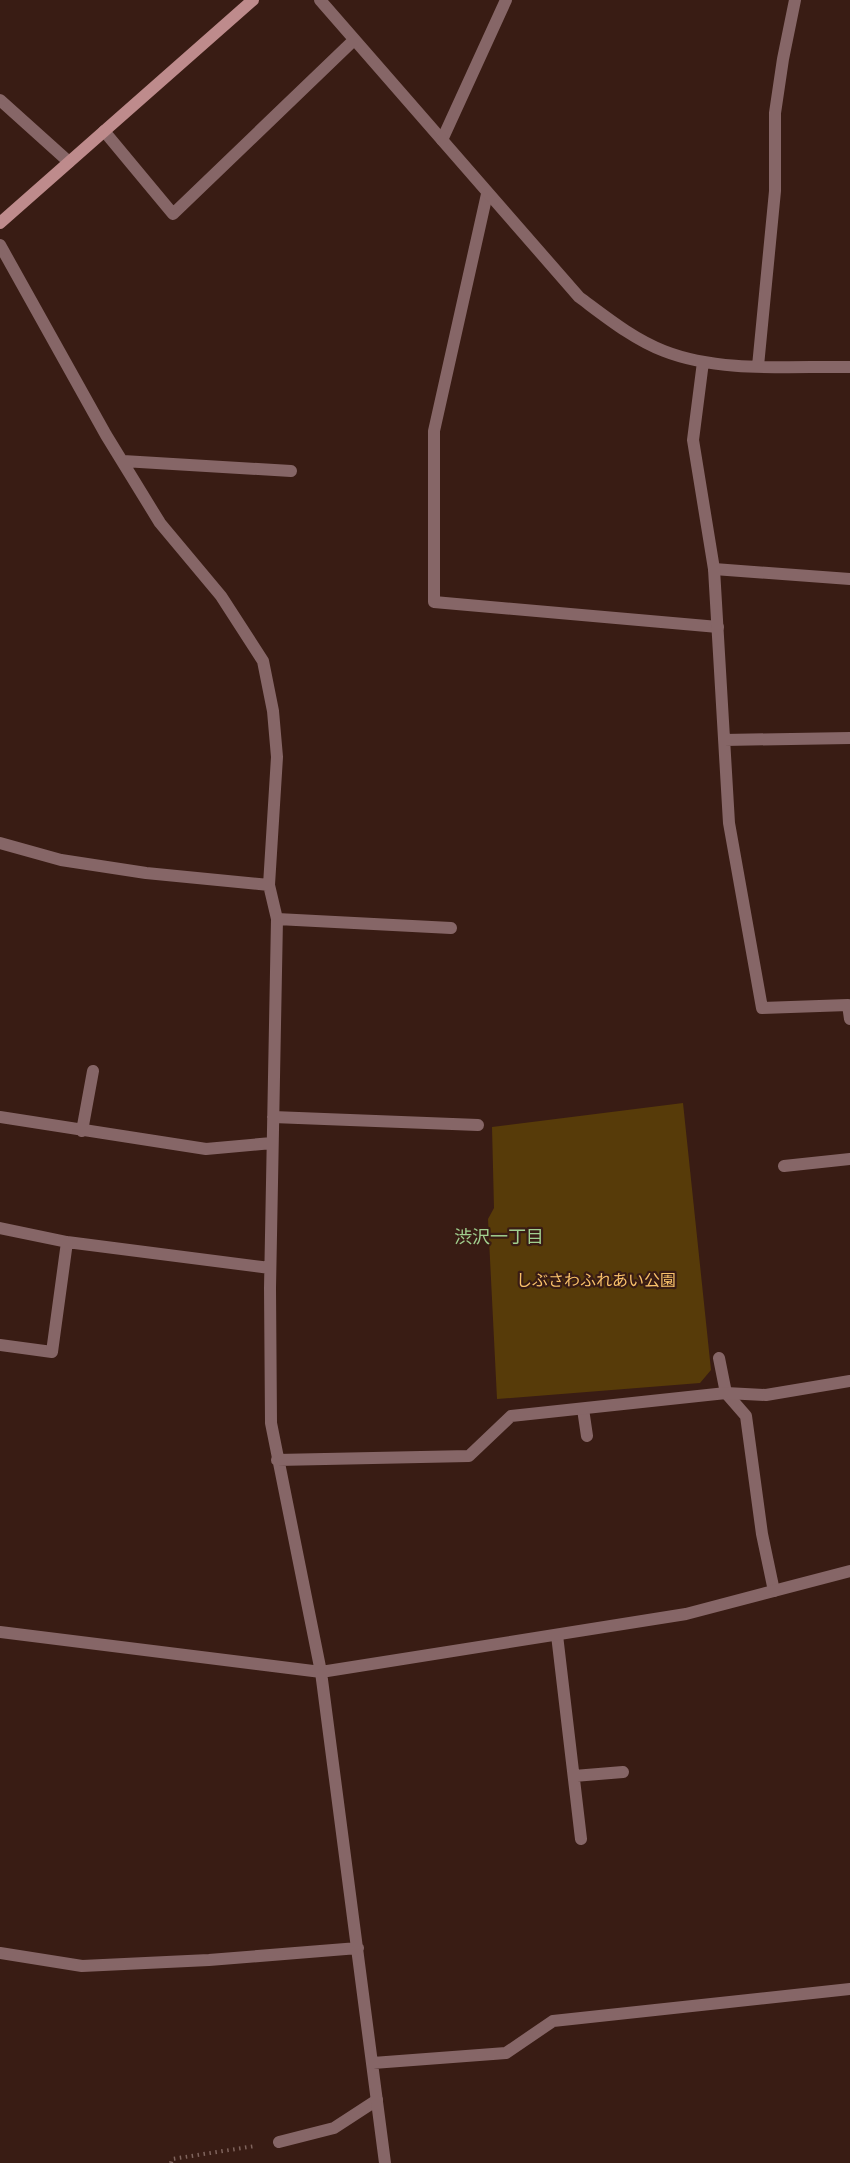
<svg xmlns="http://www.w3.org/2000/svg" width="850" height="2163" font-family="Cabin,'Noto Sans JP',sans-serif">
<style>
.green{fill:#573b09}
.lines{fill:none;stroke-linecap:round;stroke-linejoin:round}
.path{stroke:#7f645d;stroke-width:4;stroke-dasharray:1.5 4.5;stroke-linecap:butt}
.lane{stroke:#866667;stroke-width:12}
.street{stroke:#866667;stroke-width:12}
.secondary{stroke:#be8b8c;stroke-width:12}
.labels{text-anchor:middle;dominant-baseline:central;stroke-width:4.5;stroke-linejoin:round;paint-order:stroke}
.park-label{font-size:16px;fill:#f9c16a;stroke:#391c14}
.neighbourhood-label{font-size:18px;fill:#a1cf8f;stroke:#391c14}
</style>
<rect width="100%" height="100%" fill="#391c14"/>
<!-- green -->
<path class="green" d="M683,1103L711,1370L700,1383L497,1399L488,1219L494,1208L492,1127Z"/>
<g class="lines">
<!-- path -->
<path class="path" d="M171,2163L172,2159L255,2146"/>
<!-- lane -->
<path class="lane" d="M442,140L506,0
M487,194L434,431V602L718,627
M714,569L850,579
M784,1166L850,1159
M719,1358L726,1393L746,1416L762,1534L774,1591
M583,1409L587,1436
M557,1635L581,1839
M574,1776L623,1772
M279,2142L334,2128L377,2100"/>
<!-- street -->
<path class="street" d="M320,0L579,297C606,317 633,339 664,351C720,373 791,366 850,367
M0,100L69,162
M104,131L173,214L354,40
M0,245L106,435L160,523L221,596L263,661L273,711L277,757L269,885L277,919L270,1288L271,1423L321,1672L385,2163
M703,362L693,440L714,569L729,823L762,1008L848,1005L850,1019
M758,366L775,191V113L783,59L795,0
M123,461L291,471
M724,740L850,738
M0,843L61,860L146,873L269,885
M277,919L451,928
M0,1117L206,1149L272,1143
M273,1117L478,1125
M82,1131L93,1071
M0,1228L67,1242L270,1268
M0,1345L52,1352L67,1242
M277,1460L469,1456L511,1416L726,1393L766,1395L850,1381
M0,1632L321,1672L686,1614L850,1571
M0,1953L82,1966L209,1960L358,1948
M373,2063L506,2053L553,2021L850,1989"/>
<!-- secondary -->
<path class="secondary" d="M0,223L253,0"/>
</g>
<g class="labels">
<!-- park labels -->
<g class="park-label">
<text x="596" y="1280">しぶさわふれあい公園</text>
</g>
<!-- neighbourhood labels -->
<g class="neighbourhood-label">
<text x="499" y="1237">渋沢一丁目</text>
</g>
</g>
</svg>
